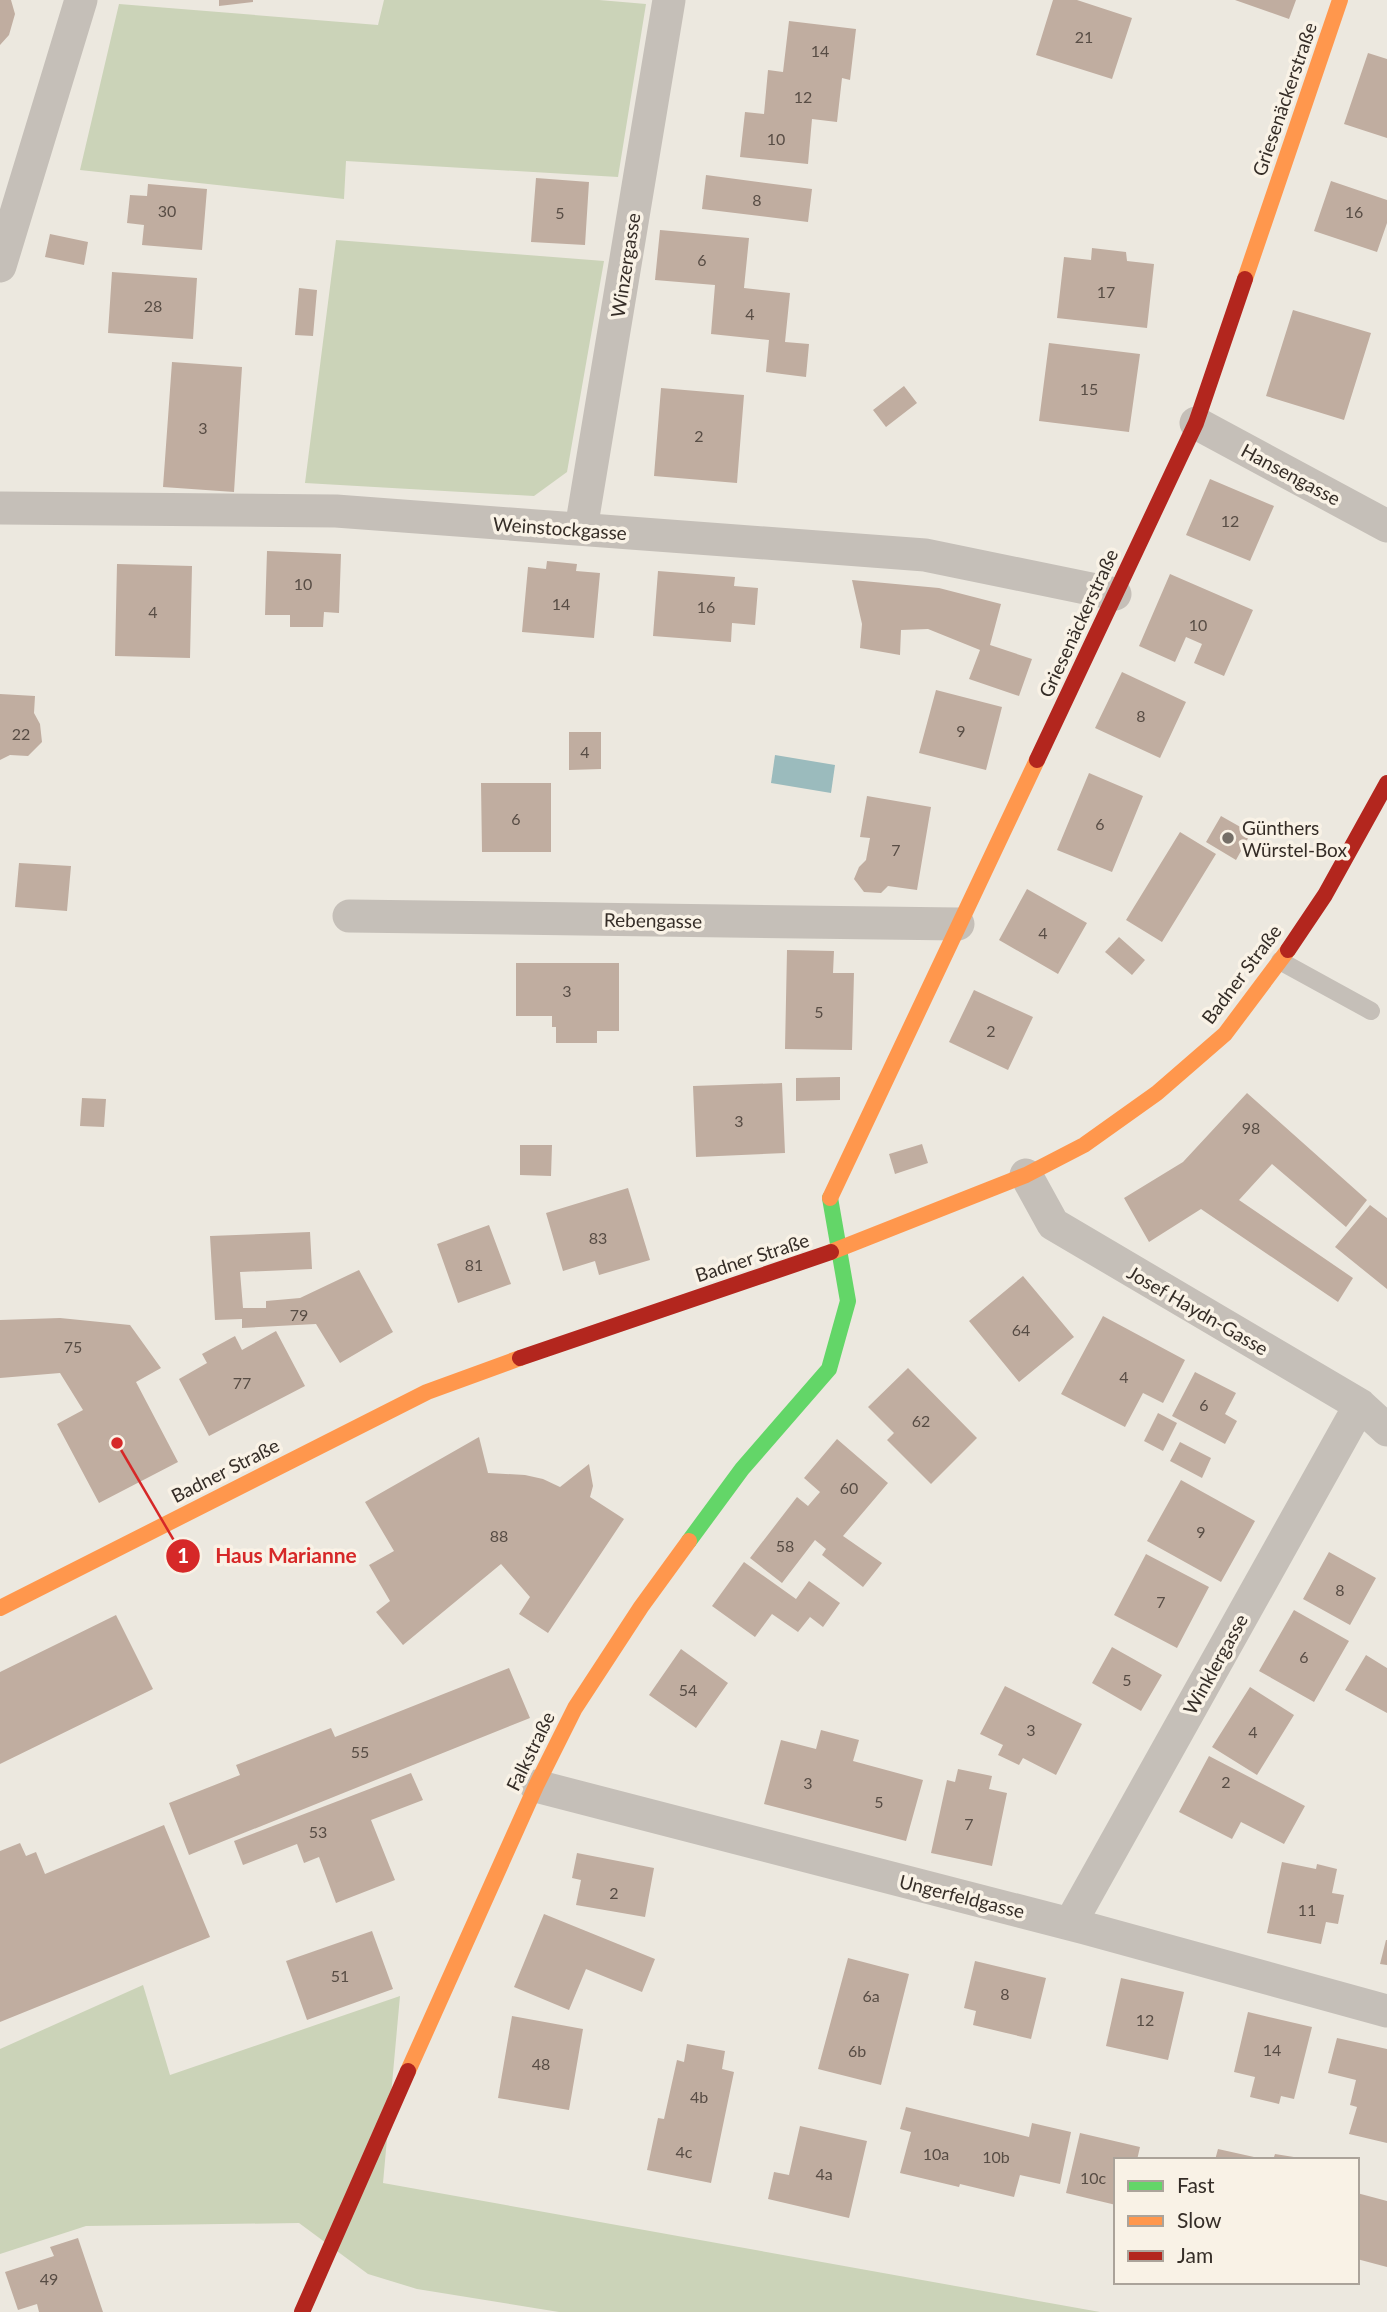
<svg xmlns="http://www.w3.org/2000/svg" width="1387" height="2312" font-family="Lato,sans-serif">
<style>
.green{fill:#cbd3b8}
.water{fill:#9bbbbd}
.building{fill:#c0ada0}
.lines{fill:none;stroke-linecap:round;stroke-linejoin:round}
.lane{stroke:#c5bfb8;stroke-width:18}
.street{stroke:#c5bfb8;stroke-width:33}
.fast{stroke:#63d668;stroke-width:16}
.slow{stroke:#ff974d;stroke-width:16}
.jam{stroke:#b3261e;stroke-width:16}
.poi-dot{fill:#756e67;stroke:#f9f2e6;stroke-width:2.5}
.labels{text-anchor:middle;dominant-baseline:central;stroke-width:7;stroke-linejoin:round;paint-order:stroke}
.number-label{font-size:16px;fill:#584d45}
.street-label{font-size:19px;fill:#352d27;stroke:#f9f2e6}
.poi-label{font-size:19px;fill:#352d27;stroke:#f9f2e6;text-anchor:start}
.leader{fill:none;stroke:#d62828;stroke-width:2.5}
.callout-dot{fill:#d62828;stroke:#f9f2e6;stroke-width:2.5}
.mark-label{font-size:21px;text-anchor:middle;font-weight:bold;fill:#fff}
.callout-label{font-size:21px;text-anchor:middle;font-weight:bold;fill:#d62828;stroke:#f9f2e6;stroke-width:7;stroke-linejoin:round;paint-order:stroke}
</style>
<rect width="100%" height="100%" fill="#ece8df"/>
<!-- green -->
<path class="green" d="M384,0H599L646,4L618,177L346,161L344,199L80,170L119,4L378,25Z
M336,240L604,261L567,472L534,496L305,483Z
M143,1985L170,2075L400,1996L383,2183L1100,2312H559L417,2289L368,2274L299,2223L86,2226L0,2254V2049Z"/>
<!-- water -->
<path class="water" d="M775,755L835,765L831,793L771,783Z"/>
<!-- building -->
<path class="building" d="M0,0H11L15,14L9,35L0,45Z
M219,0H253V2L219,6Z
M1053,0H1077L1132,18L1112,79L1036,55Z
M1235,0H1296L1289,19Z
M789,21L856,29L850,80L842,78L837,122L812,119L808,164L740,157L745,112L764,114L768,70L783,72Z
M1368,53L1387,59V138L1344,124Z
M706,175L812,189L808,222L702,209Z
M536,178L589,182L585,245L531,242Z
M1331,181L1387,200V223L1377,252L1314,231Z
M148,184L207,189L202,250L142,245L144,225L127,223L130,195L147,196Z
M660,230L749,238L744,288L790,293L785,342L809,344L806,377L766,372L769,340L711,334L715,285L655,280Z
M50,234L88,242L84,265L45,257Z
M1092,248L1126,252L1127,261L1154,264L1147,328L1057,318L1064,257L1091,260Z
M112,272L197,278L193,339L108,333Z
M299,288L317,290L313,336L295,335Z
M1293,310L1371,333L1344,420L1266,396Z
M1049,343L1140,354L1129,432L1039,421Z
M172,362L242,367L234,492L163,487Z
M904,386L917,403L886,427L873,410Z
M661,388L744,395L737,483L654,476Z
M1210,479L1274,506L1250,561L1186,535Z
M267,551L341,554L339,613L324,612L323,627H290V615H265Z
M547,561L577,564L576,571L600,573L594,638L522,632L528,567L546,569Z
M117,564L192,566L190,658L115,656Z
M658,571L735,577L734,586L758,588L755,625L732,623L731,642L653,636Z
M1170,574L1253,610L1224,676L1194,663L1202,644L1186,637L1175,662L1139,646Z
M852,580L939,588L1001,604L990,645L1032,659L1019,696L969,679L980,650L928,629L901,630L900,655L860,648L862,624Z
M1122,672L1186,702L1160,758L1095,728Z
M936,690L1002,707L986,770L919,753Z
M0,694L35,696L34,713L40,724L42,742L28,756L10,755L0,760Z
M569,732H601V769L569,770Z
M1089,773L1143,796L1112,872L1057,850Z
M481,783H551V852H482Z
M867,796L931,807L917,890L888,886L881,893L864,892L854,879L859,867L866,860L870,838L860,837Z
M1221,816L1251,833L1236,860L1206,842Z
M1180,832L1216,854L1162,942L1126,920Z
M19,863L71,866L67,911L15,907Z
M1027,889L1087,923L1058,974L999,940Z
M1119,937L1145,960L1132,975L1105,952Z
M787,950L834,951L833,973H854L852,1050L785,1049Z
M516,963H619V1031H597V1043H556V1027H552V1016H516Z
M974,990L1033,1017L1008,1070L949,1042Z
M840,1077V1100L796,1101V1078Z
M782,1083L785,1153L696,1157L693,1086Z
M1247,1093L1367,1200L1346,1227L1272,1164L1239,1200L1353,1278L1338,1302L1201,1209L1149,1242L1124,1198L1183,1162Z
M82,1098L106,1099L104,1127L80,1126Z
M922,1144L928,1163L895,1174L889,1154Z
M520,1145H552L551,1176L520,1175Z
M628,1188L650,1260L599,1275L595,1261L563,1271L546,1213Z
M1370,1205L1387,1218V1289L1335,1247Z
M489,1225L511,1284L458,1303L437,1244Z
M310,1232L312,1269L240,1272L243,1308H266V1301L300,1298L359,1270L393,1332L340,1363L316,1324L242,1328V1319L215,1320L210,1236Z
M1023,1276L1074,1337L1019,1382L969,1321Z
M1103,1316L1185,1360L1163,1403L1143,1393L1125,1427L1061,1394Z
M60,1318L130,1325L161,1368L136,1382L178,1462L99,1503L57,1424L83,1410L60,1373L0,1378V1320Z
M276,1331L305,1386L209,1436L179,1379L207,1363L202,1354L235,1336L242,1350Z
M908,1368L977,1438L931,1484L887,1440L894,1433L868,1407Z
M1195,1372L1236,1393L1225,1414L1237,1421L1225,1444L1172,1416Z
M1158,1413L1177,1423L1163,1451L1144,1441Z
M479,1437L488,1473L525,1475L543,1479L560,1487L589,1464L593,1486L590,1497L624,1519L548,1633L519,1614L530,1597L501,1564L403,1645L376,1612L390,1601L369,1565L394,1551L365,1502Z
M837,1439L888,1483L843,1536L882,1563L863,1587L822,1555L826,1549L815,1540L782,1583L750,1558L797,1497L808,1506L820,1492L804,1478Z
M1180,1442L1211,1458L1202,1478L1170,1461Z
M1181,1480L1255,1521L1221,1582L1147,1541Z
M1329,1552L1376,1578L1350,1625L1303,1599Z
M1146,1554L1209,1587L1177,1648L1114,1615Z
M744,1562L796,1599L809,1581L840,1603L823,1627L810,1617L798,1632L772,1614L755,1637L712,1606Z
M1294,1610L1349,1641L1314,1702L1259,1671Z
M116,1615L153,1689L0,1764V1672Z
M1112,1647L1162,1675L1141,1711L1092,1683Z
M681,1649L728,1683L696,1728L649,1695Z
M1366,1655L1387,1668V1713L1345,1690Z
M509,1668L530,1718L189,1855L169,1803L240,1775L236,1765L331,1728L335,1737Z
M1005,1686L1082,1724L1056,1775L1023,1758L1019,1765L998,1755L1003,1745L980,1734Z
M1250,1687L1294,1715L1257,1775L1212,1747Z
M821,1730L859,1740L853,1761L923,1780L906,1841L764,1804L781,1740L816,1749Z
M1209,1756L1305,1806L1284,1844L1241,1822L1232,1839L1179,1812Z
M958,1769L992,1776L989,1789L1007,1793L992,1866L931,1853L947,1780L955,1782Z
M411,1773L423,1800L371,1820L395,1880L336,1903L319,1857L304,1863L297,1844L243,1865L234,1841Z
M164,1825L210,1937L0,2022V1851L20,1843L26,1856L36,1852L45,1874Z
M577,1853L654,1868L645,1917L576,1905L581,1880L572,1878Z
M1282,1862L1316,1869L1317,1864L1337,1869L1332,1893L1344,1895L1338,1924L1326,1922L1321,1944L1267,1933Z
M544,1914L655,1959L642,1992L586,1969L569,2010L514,1987Z
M372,1931L393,1989L307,2020L286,1961Z
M1386,1940H1387V1965L1380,1964Z
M848,1958L909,1974L881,2085L818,2069Z
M975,1961L1046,1978L1031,2039L973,2025L976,2011L964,2008Z
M1121,1978L1184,1992L1168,2060L1106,2046Z
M1248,2012L1312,2027L1294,2099L1281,2096L1279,2104L1250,2097L1255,2077L1234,2072Z
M512,2016L583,2029L569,2110L498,2098Z
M1337,2038L1387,2049V2143L1349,2134L1357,2107L1350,2105L1356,2080L1328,2073Z
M687,2044L725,2051L722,2069L734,2072L711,2183L647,2170L658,2118L664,2119L677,2060L684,2062Z
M906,2107L1029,2137L1032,2123L1071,2132L1060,2184L1020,2175L1014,2197L960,2184L959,2187L900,2173L911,2132L900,2129Z
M800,2126L867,2141L849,2218L768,2199L774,2172L789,2175Z
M1080,2133L1140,2147L1137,2160H1116V2205L1066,2193Z
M1218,2149L1263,2159V2160H1215Z
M1275,2154L1300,2158V2160H1273Z
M1357,2193L1387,2201V2267L1357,2259Z
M78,2238L103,2312H39L37,2304L18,2310L5,2272L54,2256L50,2247Z"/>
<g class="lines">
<!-- lane -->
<path class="lane" d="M1280,961L1371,1011"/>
<!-- street -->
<path class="street" d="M0,266L81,0
M1196,423L1387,526
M0,508L336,511L925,555L1115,594
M581,529L669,0
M349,916L958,924
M1026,1175L1053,1224L1360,1405L1387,1430
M536,1786L1085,1928L1387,2011
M1070,1924L1360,1405"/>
<!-- fast -->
<path class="fast" d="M689,1541L742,1469L829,1369L848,1301L830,1198"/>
<!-- slow -->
<path class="slow" d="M1245,279L1340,0
M830,1198L1037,760
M831,1252L1026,1175L1084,1145L1157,1093L1225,1034L1288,950
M0,1608L427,1392L520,1358
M408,2071L536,1786L575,1708L641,1607L689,1541"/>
<!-- jam -->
<path class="jam" d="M1037,760L1196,423L1245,279
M1288,950L1325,895L1387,783
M520,1358L831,1252
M302,2312L408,2071"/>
</g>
<!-- markers -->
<circle class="poi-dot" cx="1228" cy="838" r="7"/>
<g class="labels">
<!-- number labels -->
<g class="number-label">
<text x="1084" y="36">21</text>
<text x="820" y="50">14</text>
<text x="803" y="96">12</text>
<text x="776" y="138">10</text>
<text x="757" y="199">8</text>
<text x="167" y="210">30</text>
<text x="1354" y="211">16</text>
<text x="560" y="212">5</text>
<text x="702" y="259">6</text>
<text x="1106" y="291">17</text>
<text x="153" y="305">28</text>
<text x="750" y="313">4</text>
<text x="1089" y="388">15</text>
<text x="203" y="427">3</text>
<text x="699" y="435">2</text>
<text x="1230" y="520">12</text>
<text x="303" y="583">10</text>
<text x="561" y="603">14</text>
<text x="706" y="606">16</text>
<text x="153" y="611">4</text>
<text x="1198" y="624">10</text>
<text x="1141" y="715">8</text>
<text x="961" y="730">9</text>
<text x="21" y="733">22</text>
<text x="585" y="751">4</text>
<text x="516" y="818">6</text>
<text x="1100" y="823">6</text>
<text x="896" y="849">7</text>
<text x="1043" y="932">4</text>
<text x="567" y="990">3</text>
<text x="819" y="1011">5</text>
<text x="991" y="1030">2</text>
<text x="739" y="1120">3</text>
<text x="1251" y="1127">98</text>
<text x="598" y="1237">83</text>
<text x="474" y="1264">81</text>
<text x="299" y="1314">79</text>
<text x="1021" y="1329">64</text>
<text x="73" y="1346">75</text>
<text x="1124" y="1376">4</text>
<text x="242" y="1382">77</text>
<text x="1204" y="1404">6</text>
<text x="921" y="1420">62</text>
<text x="849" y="1487">60</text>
<text x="1201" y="1531">9</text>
<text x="499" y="1535">88</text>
<text x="785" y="1545">58</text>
<text x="1340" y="1589">8</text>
<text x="1161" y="1601">7</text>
<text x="1304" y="1656">6</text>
<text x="1127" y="1679">5</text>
<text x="688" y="1689">54</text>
<text x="1031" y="1729">3</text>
<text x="1253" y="1731">4</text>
<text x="360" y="1751">55</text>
<text x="1226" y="1781">2</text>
<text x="808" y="1782">3</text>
<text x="879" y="1801">5</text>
<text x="969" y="1823">7</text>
<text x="318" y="1831">53</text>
<text x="614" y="1892">2</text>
<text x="1307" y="1909">11</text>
<text x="340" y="1975">51</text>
<text x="1005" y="1993">8</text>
<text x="871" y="1995">6a</text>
<text x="1145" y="2019">12</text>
<text x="1272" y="2049">14</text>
<text x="857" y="2050">6b</text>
<text x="541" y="2063">48</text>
<text x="699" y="2096">4b</text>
<text x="684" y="2151">4c</text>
<text x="936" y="2153">10a</text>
<text x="996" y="2156">10b</text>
<text x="824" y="2173">4a</text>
<text x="1093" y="2177">10c</text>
<text x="49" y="2278">49</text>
</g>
<!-- street labels -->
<g class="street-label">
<text transform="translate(1284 99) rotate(-71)">Griesenäckerstraße</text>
<text transform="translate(625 265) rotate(-81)">Winzergasse</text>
<text transform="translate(1291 474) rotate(28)">Hansengasse</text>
<text transform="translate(560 528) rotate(4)">Weinstockgasse</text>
<text transform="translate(1078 623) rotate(-65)">Griesenäckerstraße</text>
<text transform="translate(653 920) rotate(1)">Rebengasse</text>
<text transform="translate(1241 974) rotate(-53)">Badner Straße</text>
<text transform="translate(752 1257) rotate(-18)">Badner Straße</text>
<text transform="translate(1198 1310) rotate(30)">Josef Haydn-Gasse</text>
<text transform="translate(225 1470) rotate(-27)">Badner Straße</text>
<text transform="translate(1215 1664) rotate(-61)">Winklergasse</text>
<text transform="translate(530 1751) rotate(-64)">Falkstraße</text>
<text transform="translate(962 1896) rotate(14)">Ungerfeldgasse</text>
</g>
<!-- poi labels -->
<g class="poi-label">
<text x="1242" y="827">Günthers<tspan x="1242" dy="22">Würstel-Box</tspan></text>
</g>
</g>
<!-- callouts -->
<path class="leader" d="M117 1443L183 1556"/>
<g class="callout-dot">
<circle cx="117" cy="1443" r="7"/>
<circle cx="183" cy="1556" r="18"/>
</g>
<g class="mark-label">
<text x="183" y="1563">1</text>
</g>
<g class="callout-label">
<text x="286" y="1563">Haus Marianne</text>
</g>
<!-- legend -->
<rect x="1114" y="2158" width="245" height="126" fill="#f9f2e6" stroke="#aba39a" stroke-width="2"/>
<rect x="1128" y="2181" width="35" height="10" fill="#63d668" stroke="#aba39a" stroke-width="2"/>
<text x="1177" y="2193" font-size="21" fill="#352d27">Fast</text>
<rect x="1128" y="2216" width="35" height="10" fill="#ff974d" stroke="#aba39a" stroke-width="2"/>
<text x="1177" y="2228" font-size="21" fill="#352d27">Slow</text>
<rect x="1128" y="2251" width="35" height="10" fill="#b3261e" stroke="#aba39a" stroke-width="2"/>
<text x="1177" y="2263" font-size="21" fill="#352d27">Jam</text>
</svg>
